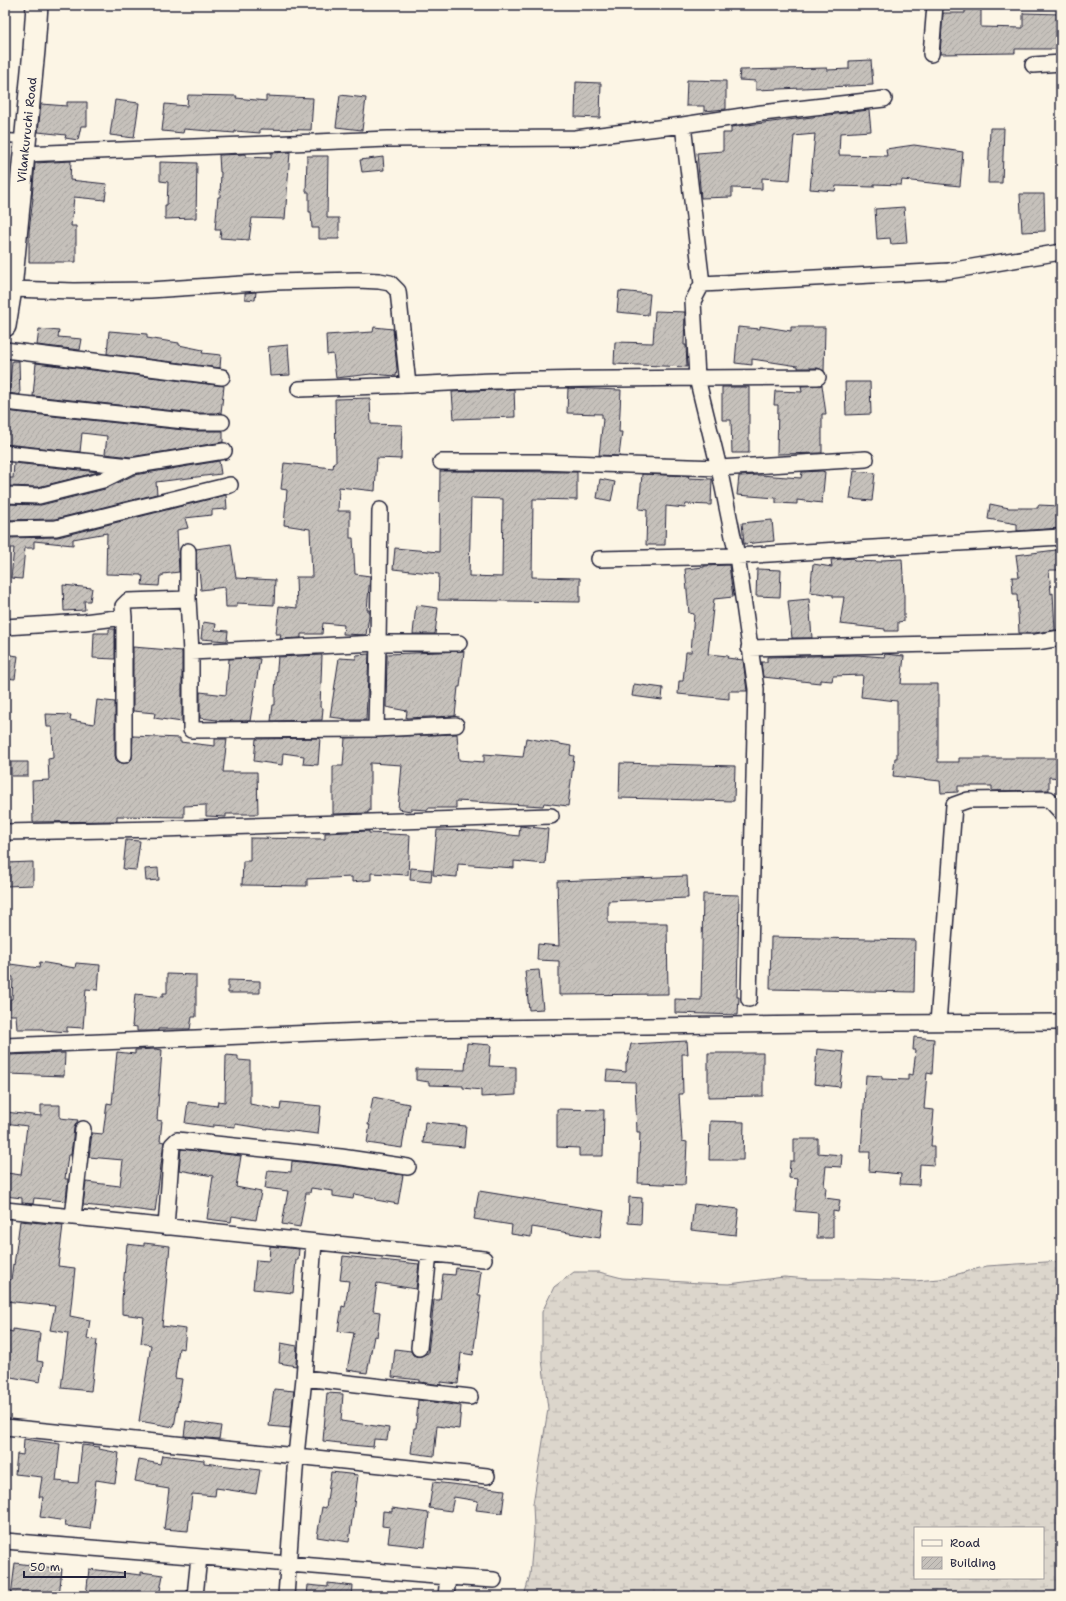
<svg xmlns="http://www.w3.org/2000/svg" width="1066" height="1601" font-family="'Shantell Sans',sans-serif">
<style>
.wetland{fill:url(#wetland-marsh);stroke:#7f7c84;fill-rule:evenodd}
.building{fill:url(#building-hatch);stroke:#22223b;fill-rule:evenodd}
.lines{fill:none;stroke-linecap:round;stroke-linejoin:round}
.lane-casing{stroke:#22223b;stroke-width:11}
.street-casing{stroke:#22223b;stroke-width:18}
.secondary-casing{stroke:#22223b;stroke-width:24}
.lane{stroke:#fcf5e5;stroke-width:8}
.street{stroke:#fcf5e5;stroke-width:15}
.secondary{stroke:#fcf5e5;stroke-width:21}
.labels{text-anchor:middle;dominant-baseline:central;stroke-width:3;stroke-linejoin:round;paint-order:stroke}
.street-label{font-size:12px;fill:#22223b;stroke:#fcf5e5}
</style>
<defs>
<pattern id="wetland-marsh" width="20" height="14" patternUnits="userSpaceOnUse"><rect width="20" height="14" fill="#dcd6cc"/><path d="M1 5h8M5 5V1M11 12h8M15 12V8" fill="none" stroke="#bcb7b0"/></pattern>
<pattern id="building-hatch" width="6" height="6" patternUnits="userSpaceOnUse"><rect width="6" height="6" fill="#c6c1bb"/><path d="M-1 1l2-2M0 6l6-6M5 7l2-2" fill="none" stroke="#aaa6a2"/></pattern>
</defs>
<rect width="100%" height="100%" fill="#fcf5e5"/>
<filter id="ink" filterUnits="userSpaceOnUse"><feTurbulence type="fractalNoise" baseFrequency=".025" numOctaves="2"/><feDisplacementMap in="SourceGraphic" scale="8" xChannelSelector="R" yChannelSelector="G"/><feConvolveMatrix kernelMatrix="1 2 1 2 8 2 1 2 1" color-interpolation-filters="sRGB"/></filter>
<g filter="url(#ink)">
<!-- wetland -->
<path class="wetland" d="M1061,1261V1596H524L530,1575L534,1529L533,1504L548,1409L542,1359V1312L554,1287L574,1272H599L622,1278L700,1283L729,1284L784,1277L809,1279H863L914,1281L940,1279L987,1266ZM915,1528H1043V1578H915Z"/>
<!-- building -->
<path class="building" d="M965,5H981V27L1023,28V13L1061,14V49H1015V53L940,54L943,13H965Z
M871,60L873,85L756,90V81L739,80L740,70L827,68V70L849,69V61Z
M687,80L726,81V109L704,111V106H686Z
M576,82L601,83L600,118L575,117Z
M188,95L237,96L236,98L266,101V96L313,98L311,130L260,129V133L235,131V133L184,129L183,133L162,131L165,104L187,106Z
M340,95L366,98L362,130L336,127Z
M115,100L139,103L134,138L110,135Z
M67,102H87V126H81L78,140L65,138L66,135L38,132L41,104L67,106Z
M869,110L871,131L840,133L839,155L887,156L886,149L914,145L963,152L960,186L902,180L901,185L874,184V187L836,186L835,191L810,189L815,134L794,136L790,180L762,178V189L732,188V197L701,198L697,153L723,151V133H731V127Z
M990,128H1004L1002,183H988Z
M290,152L285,219L252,218L249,240L220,238L221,230H215L218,197H220L221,172H220L219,155L246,154V157L271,158V153Z
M307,156H328L327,218H339V239H319V228H312L311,212H309V192H306Z
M383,157L384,170L362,172L360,160Z
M71,161L70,180L107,184L105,200L74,197L71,226H76V262H29V231L33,198H32L35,163Z
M160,162L197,163L196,218L165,219V205H167L168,182L160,181Z
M1020,194H1044L1045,231L1022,232Z
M904,207L907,243L891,244L890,238L877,239L875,209Z
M619,291L650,294L648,315L617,312Z
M256,292L255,300L245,299V293Z
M655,311L685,312L684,345H686L687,367L614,364L615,342L653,343Z
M760,326L791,331V327H825L824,371L818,368H798V366L752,359V365L735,363L738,327L760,329Z
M374,327L393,329L397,369L396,376L371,374L336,378L333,354L327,355L326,335L373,332Z
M39,329L59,331L58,337L82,339L80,350L37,345Z
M109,331L147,334V338L179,343V345L203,350L202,353L221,355L220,368L107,354Z
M288,345L290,375L270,376L268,347Z
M12,361H19L20,395L9,393Z
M36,363L224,386L221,413H194L33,396Z
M845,382H870L871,414L846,415Z
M822,385L826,414H822V453L777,454L778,405H774L775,391L802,392L801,386Z
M722,387H749V453H732L731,420H722Z
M568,388L621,390L619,432H622L619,456L599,455L603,419H602V414L567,413Z
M514,389L515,417L454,419L452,392Z
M370,398L371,424L402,425L401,459L377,458L375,491L339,487L338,511H350V538H353L355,574L370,576L367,610H369V616L366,635L343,634L344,625L323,623L322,634H301V638L280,639L281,634H276L279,606L297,608L296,577H312L310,529L284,525L287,490L281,489L284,463L333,468L334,462H336L335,399Z
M5,411L193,431H223V442L131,457L105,454L107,436L82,433L80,452L5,444Z
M219,461L221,474L156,482L157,494L55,519L5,520V504L41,505L105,489L134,475Z
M14,463L99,472L38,487L5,486V478H13Z
M440,471L577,472V500L533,499L532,577L580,578V602L438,600L439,574L393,569L395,548L439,552ZM471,498L503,499L502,577L469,576Z
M822,471L825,472L822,503L797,500V504L776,503V498L737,495L739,476L760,475L801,478L802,472Z
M854,471L875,473L872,501L850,499Z
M642,474L689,476L688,478L712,479L711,505L686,504L685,508L666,506L665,545H646L647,510L639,509Z
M600,479L615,482L611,501L597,498Z
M226,495L227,509L212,510V515L185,518L188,528L177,530L179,572L163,574V576H160L159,586L142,585L143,576H141V575L106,574L107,533L73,539V545L34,541V548H25L22,579L11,578L14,548H5V538L58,537Z
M990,504L1009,508H1038V505L1061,506V528L1017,531V524L988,519Z
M772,520L774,541L744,544L742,523Z
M231,544L236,578L275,580L274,605L237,603V607H226L225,587L201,590L199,570L197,571L196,549Z
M1056,550V551H1061V570H1049L1051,594L1053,593L1055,630L1035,633H1019L1017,594H1013L1012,577H1019L1016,555Z
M853,558L854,561L882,562V560L902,559L904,592V621L898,622V631H885V629L840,624L844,597H833V595L810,592L813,564L832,567L831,560Z
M729,565L733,597L714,599L708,654L728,656L727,658L743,660L747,691H729V699L678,694L679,681H683L686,652H691L694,614L689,613L685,569L704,567V566Z
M757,569L781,570L780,597L756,596Z
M63,585L92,588L90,601H84L85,610L64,611Z
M809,599L812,638H792L788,601Z
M416,605L438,608L435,634H413Z
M203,622L216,624L215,630L228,631L227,641L201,639Z
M109,629H115V659L93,658L94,633H109Z
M133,647L182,651V722L154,718L155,713L133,711Z
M464,651L460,687H458L455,716L406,718L407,711L386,707L387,654Z
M5,654L18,656L15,679L5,678Z
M369,654L366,720H346V719L330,717L339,658L356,659V655Z
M885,654L904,656L901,684H938V762H959V758H1061V778L1049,777V790L992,791V786H958V792L941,793L940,781L893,776L895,758H897V701L861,697L863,675L833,676L832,681L820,680V683L763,677L761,662H767V657L857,655L884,657Z
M322,655L320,707L323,708L322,720L271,721L273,705H275V691L278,657Z
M254,658L260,659L250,721H217V720L200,718V692L226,695L229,659Z
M634,684L663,688L662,700L632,696Z
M97,700L115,702V755L116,760L120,763H128L132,759L133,736L180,738V742L215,746V739H227L223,772H257L258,814H226V817L206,816V805L184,806V817L117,816V821L33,822L32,781L49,780L48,759L53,758L52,727H47L46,714L71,715L70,720L94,724Z
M457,734L459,760L484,762V754L523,757L526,738L571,746L570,755L574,756L568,806L544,803L543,806L456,801V808H428V810L411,809V811L398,809L402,765L370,763V811H368V813L333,814V766H343L345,738Z
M320,738L318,765L303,764L304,756L283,753L282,765L254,761L256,739Z
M11,762H28V776H11Z
M620,763L735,766L734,801L619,798Z
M520,826L548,829L545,864L514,861V868L458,864L457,877L433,875L437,830L478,831L519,836Z
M369,831V833L410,835L408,875L371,873V880L352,882V877L307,879V886L242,885L243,861H250V838L325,839V833Z
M126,840L140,841L136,870L123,869Z
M33,862V885L5,886V863Z
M158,868L159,880L146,881L145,869Z
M411,868L432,870L431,882L410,880Z
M687,876L688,898L608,901V923H667L668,994L559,995V961L537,960L538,944L559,946L557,881Z
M703,894L739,895L737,997H739L738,1015L675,1013V999L701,1000Z
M771,937L915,940L914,992L770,989Z
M40,962L75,968L76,963L100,965L98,990L86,989L83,1028L67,1027V1032L43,1030V1029H17L16,1015H10V999H12L13,977L8,976L10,964L39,968Z
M539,970L543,1009L529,1010L525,971Z
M167,974L196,975V1017H192L190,1029H158V1031H137V1027L132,1026L135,994L163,997V993H167Z
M228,980L260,981V993H228Z
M914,1037L934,1039L932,1074L927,1073L924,1109L934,1110L931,1146H934V1165L920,1164L919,1185L900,1184L901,1174L869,1171L870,1152H861L866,1075L882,1076V1079L908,1080V1074L913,1075L916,1050H913Z
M687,1041L688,1054H682L683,1094H679L682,1141L687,1142L685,1185L638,1183L640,1132H637L635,1082L606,1081L607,1070L626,1072V1063H627L631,1044Z
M467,1043L491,1045L489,1066L516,1067V1095L481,1097V1090L463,1088V1086L429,1085V1082L416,1080V1069L465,1070Z
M156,1049L162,1050L157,1120L162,1121L160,1141L164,1142L155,1212L115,1207V1208L83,1205L86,1182L120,1186L123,1160L89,1157L92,1133L103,1134L107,1103L112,1104L117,1052L135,1054V1050Z
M817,1049L844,1052L840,1087L814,1084Z
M65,1053L64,1076L8,1074V1055Z
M708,1053H763V1096L708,1097Z
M226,1055L238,1056V1060L250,1061V1104L280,1110L281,1102L321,1106L318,1134L267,1128V1129L235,1124V1127L213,1125V1127L185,1123L188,1102L217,1106L218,1101L225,1102Z
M373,1097L409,1104L402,1148L367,1143L370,1125H368Z
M41,1105H60V1118L78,1120L74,1128L71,1155H68L65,1179H68L66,1201L34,1198L33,1204L22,1203V1198L5,1196V1192L7,1173L21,1175L27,1126L5,1123V1112L41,1116Z
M557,1109L604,1110L603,1156H579V1148L557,1147Z
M710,1121L744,1122L743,1160H709Z
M425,1122L466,1126L464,1147L423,1143Z
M794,1139H818V1153L842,1155L841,1167L826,1166L824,1186L826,1187L825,1198L840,1200L838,1212L833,1211V1238H817L818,1213L795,1211L798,1179L789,1178L790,1161H794Z
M181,1149L241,1156L236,1187L261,1192L256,1220L232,1216L231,1222L207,1219L213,1176L179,1170Z
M292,1161L340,1166L403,1175L398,1204L376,1200V1198L354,1194L353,1199L333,1196V1191L311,1188L310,1193H306L300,1227L282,1224L288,1191L265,1188L268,1170L291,1172Z
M479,1191L604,1211L600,1238L532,1227L531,1237L511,1234L512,1225L474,1219Z
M629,1197L642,1198L641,1224L628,1223Z
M694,1204L739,1209L736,1235L691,1230Z
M20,1221L63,1225L58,1266L75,1268L70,1316L90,1320L87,1339L97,1340L91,1391L61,1388L68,1333L50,1330L55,1306L5,1301V1279L11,1280L13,1264L14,1265Z
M144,1243L170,1246L162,1326L186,1329L184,1349L179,1348L175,1378L182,1379L174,1427L139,1421L151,1345L141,1343L144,1317L122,1314V1299L127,1244L144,1246Z
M270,1246L299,1249L298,1260H296L293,1293L253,1289L256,1260L269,1261Z
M343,1256L419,1264L416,1289L377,1283L373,1311L380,1312L377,1337L374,1336L367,1373L347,1370L354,1333L338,1331L342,1306L345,1307L349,1281L340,1280Z
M456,1268L481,1271L478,1295H481L478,1319L473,1355L461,1353L458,1384L441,1382V1385L420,1382V1380L392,1377L395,1349L411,1351L413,1355L418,1357L428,1353L434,1300H440L443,1274L455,1275Z
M13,1329L40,1333L37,1361L43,1362L40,1382L5,1376V1330L13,1332Z
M281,1343L297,1346L296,1366L279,1363Z
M274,1389L294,1391L290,1428L269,1426Z
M327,1393L343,1394L341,1421L389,1428L387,1440L374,1439L373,1447L340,1444V1443L323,1441Z
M418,1400L461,1406L459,1429L437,1426L434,1456L411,1453L414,1428H416Z
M186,1421L221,1426L219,1439L184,1436Z
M24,1439L60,1444L56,1481L78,1483L82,1445L100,1447L99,1449L119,1453L115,1483L96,1480L90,1529L65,1526L66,1521L40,1517L43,1497H39L42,1477L15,1474L17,1454L23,1455Z
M162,1455L204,1460V1463L260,1470L256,1494L216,1488L215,1496L192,1494L188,1531L164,1529L169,1489L157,1487V1485L135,1481L139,1460L160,1464Z
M331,1472L358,1475L349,1542L317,1537L322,1507L326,1508Z
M433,1482L505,1490L502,1513L476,1510L478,1501L454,1497L451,1511L429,1508Z
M392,1508L429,1513L425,1547L388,1543L390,1527L382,1526L383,1511L392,1512Z
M15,1563L62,1569L59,1596H11Z
M89,1569L141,1575V1572L163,1575L159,1596H86Z
M328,1583L353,1586L352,1596H307L308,1585L328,1587Z"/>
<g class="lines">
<defs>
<path id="lane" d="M5,138L24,139"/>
<path id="street" d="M931,54L935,5
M1033,65L1061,63
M683,125L762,113L884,99
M24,154L388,139L575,138L683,125L702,284L949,271L1061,252
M11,289L74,291L150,290L274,282L358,280L379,281L390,283L398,291L408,385C504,379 601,379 697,378L693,301L702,284
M5,350L222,377
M299,389L408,385
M5,402L194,422H222
M5,453L131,466L224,451
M441,462H539L719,468L866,459
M5,495L39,496L103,480L131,466
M380,510L378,643H459
M5,529L56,528L230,485
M188,551V599
M599,559L737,556L1061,537
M124,617V755
M5,627L84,622L124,617L123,606L128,601L188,599L191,652V730L376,729L378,643L191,652
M749,648L1036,642L1061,638
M376,729L456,725
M5,832L161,829L551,816
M749,999L756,689L737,556L719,468L697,378L818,377
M938,1023L954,805L968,800L1049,799L1061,812
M5,1046L410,1029L889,1023L1061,1022
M5,1210L484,1259
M73,1217L83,1129
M166,1227L172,1145L177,1140L341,1157L408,1167
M419,1348L429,1254
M304,1378L314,1242
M470,1397L304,1378L296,1456L487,1476
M5,1427L296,1456L286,1596
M5,1541L448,1577L446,1596
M448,1577L494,1580
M195,1596L199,1557"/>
<path id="secondary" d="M5,326L11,289L34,50L37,5"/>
</defs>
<!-- lane casing -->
<use href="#lane" class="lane-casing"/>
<!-- street casing -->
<use href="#street" class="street-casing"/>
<!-- secondary casing -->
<use href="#secondary" class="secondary-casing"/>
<!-- lane -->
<use href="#lane" class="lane"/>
<!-- street -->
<use href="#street" class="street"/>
<!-- secondary -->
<use href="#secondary" class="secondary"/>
</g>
</g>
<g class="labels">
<!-- street labels -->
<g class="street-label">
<text transform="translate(27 130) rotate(-84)">Vilankuruchi Road</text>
</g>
</g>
<!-- margin -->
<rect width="1066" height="1601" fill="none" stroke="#fcf5e5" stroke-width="20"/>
<rect x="10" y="10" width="1046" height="1581" fill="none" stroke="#22223b" stroke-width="1.5" filter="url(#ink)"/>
<!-- legend -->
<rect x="914" y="1527" width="130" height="52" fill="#fcf5e5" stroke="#a5a1a1"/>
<rect x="922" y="1540" width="20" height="6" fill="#fcf5e5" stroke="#a5a1a1"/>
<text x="950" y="1547" font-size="12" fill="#22223b">Road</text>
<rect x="922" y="1557" width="20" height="12" fill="url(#building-hatch)" stroke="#a5a1a1"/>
<text x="950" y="1567" font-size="12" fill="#22223b">Building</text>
<!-- scale -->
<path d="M24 1571v6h101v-6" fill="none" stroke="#22223b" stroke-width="2"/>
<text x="30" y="1571" font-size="12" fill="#22223b" stroke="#fcf5e5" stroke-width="3" paint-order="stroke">50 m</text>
</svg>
